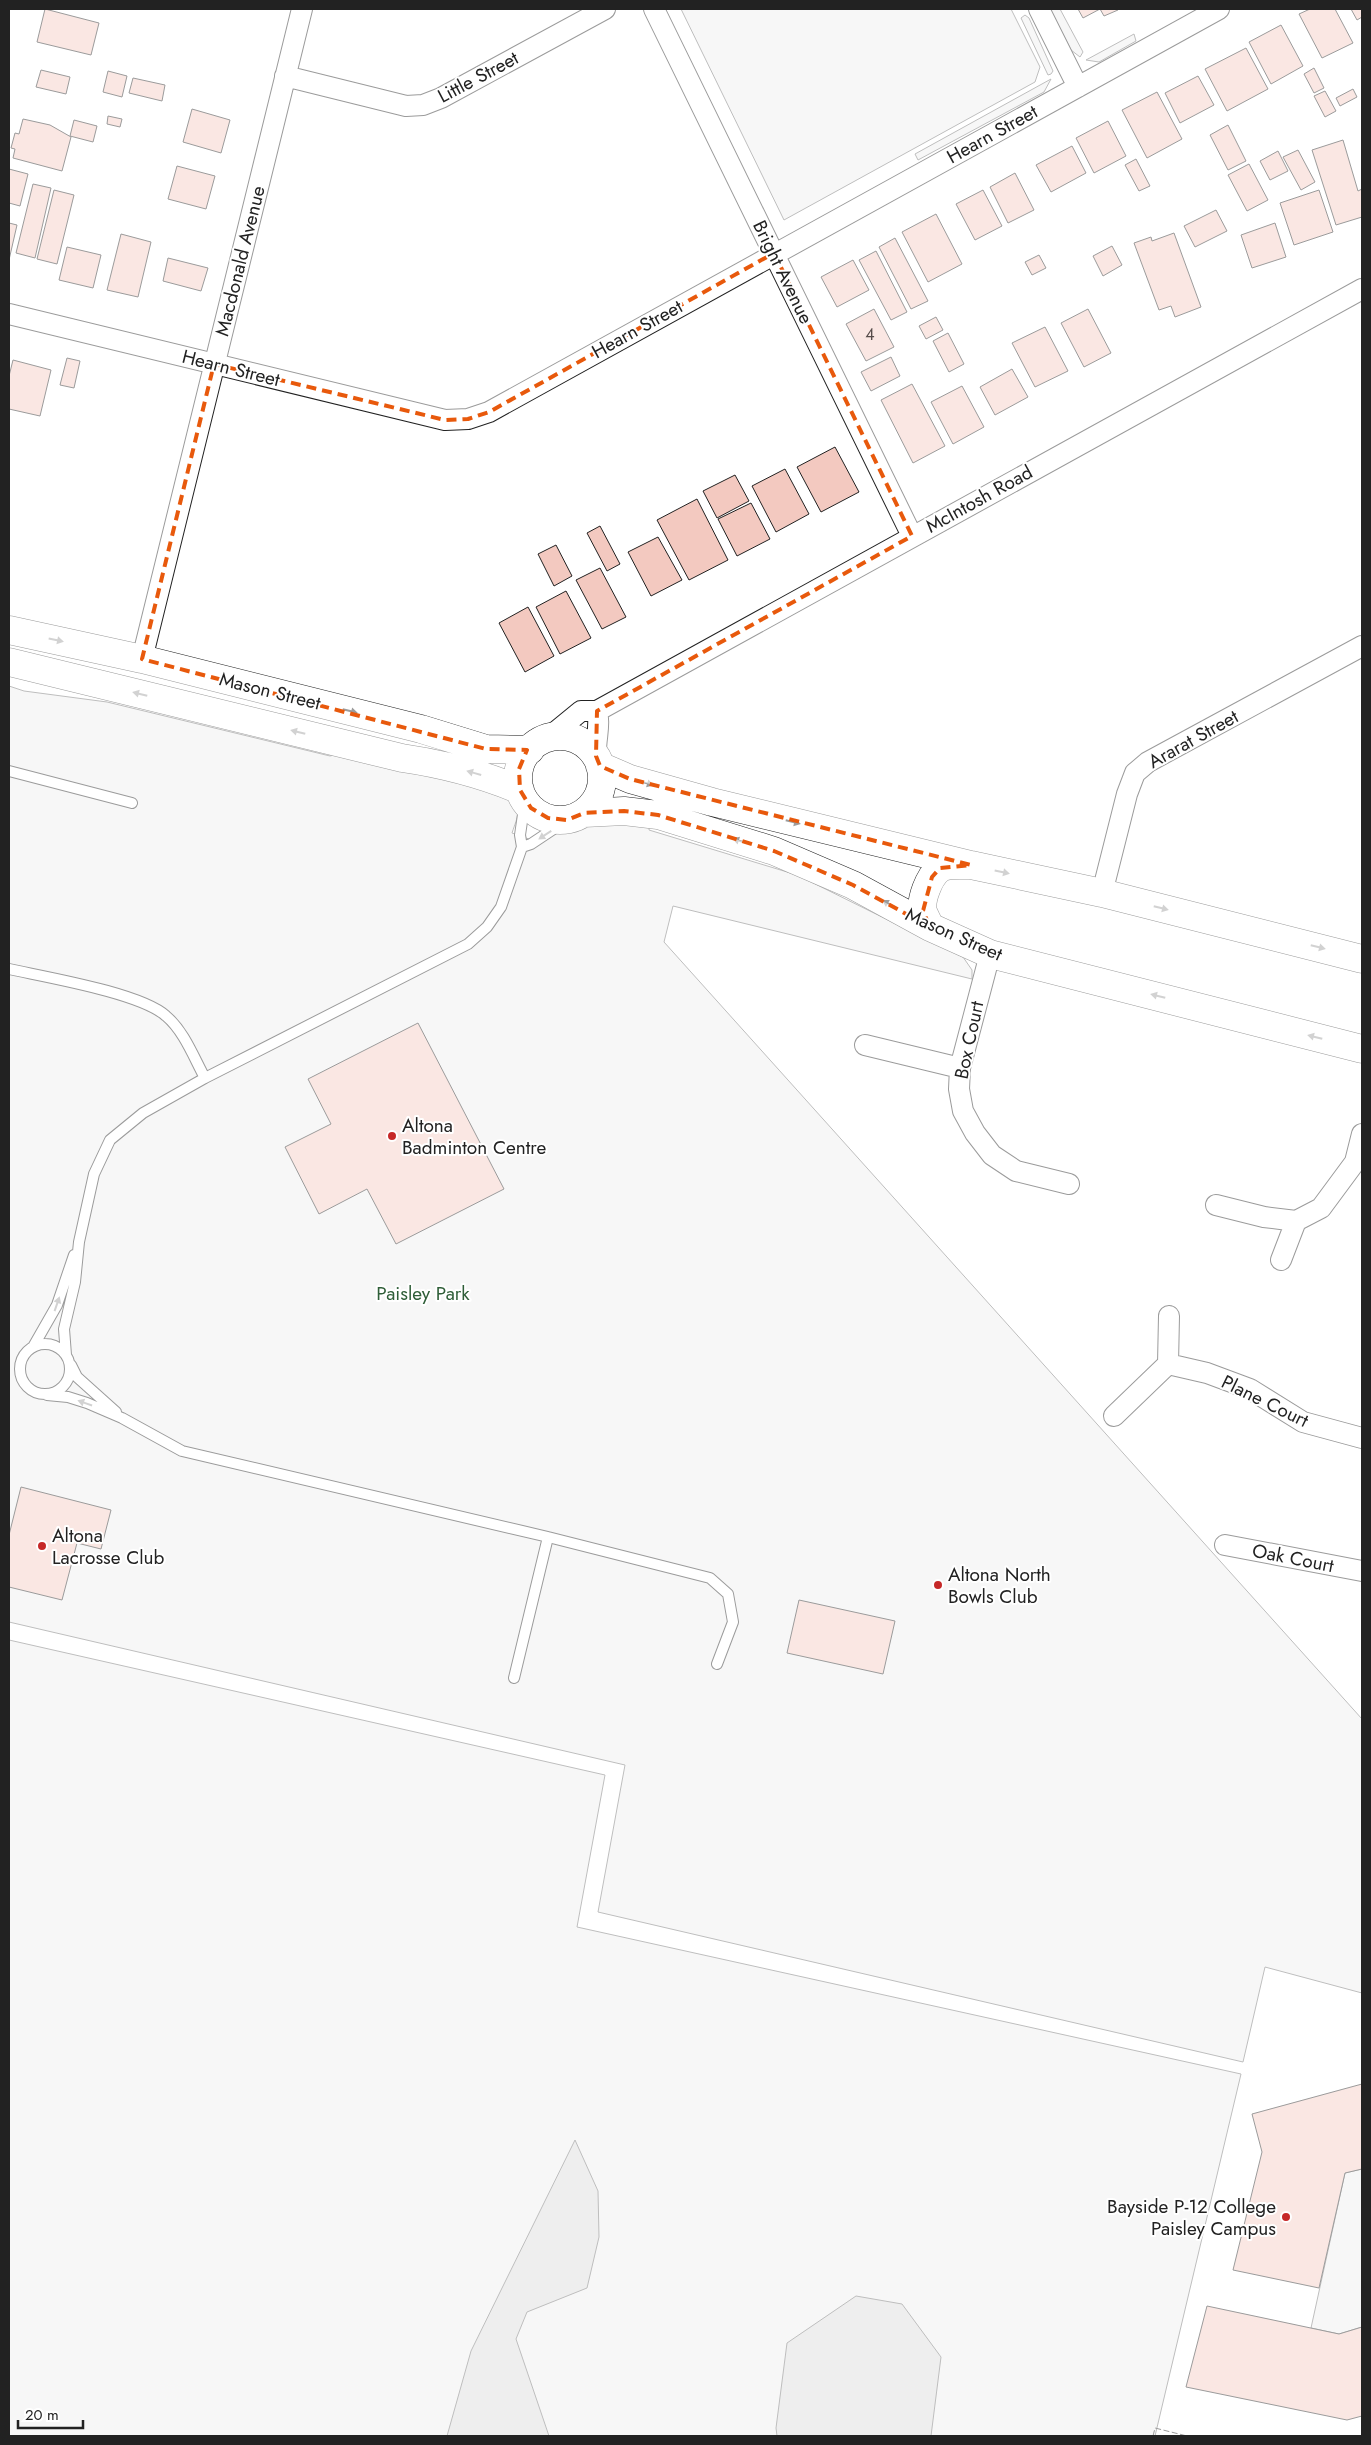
<svg xmlns="http://www.w3.org/2000/svg" width="1371" height="2445" font-family="Jost,sans-serif">
<style>
.green{fill:#eee;stroke:#6f6f6f}
.water{fill:#d9d9d9;stroke:#6f6f6f}
.building{fill:#f3c9c0;stroke:#222}
.lines{fill:none;stroke-linecap:round;stroke-linejoin:round}
.lane-casing{stroke:#222;stroke-width:12}
.street-casing{stroke:#222;stroke-width:22}
.secondary-casing{stroke:#222;stroke-width:29}
.lane{stroke:#fff;stroke-width:10}
.street{stroke:#fff;stroke-width:20}
.secondary{stroke:#fff;stroke-width:28}
.fence{stroke:#222;stroke-width:1;stroke-dasharray:6 2.5;stroke-linecap:butt}
.oneway{fill:#9c9c9c}
.marked{fill:none;stroke:#e8590c;stroke-width:4;stroke-dasharray:10 6;stroke-linejoin:round}
.poi-dot{fill:#c62828;stroke:#fff;stroke-width:2}
.labels{text-anchor:middle;dominant-baseline:central;stroke-width:4;stroke-linejoin:round;paint-order:stroke}
.number-label{font-size:16px;fill:#564c4a}
.street-label{font-size:19px;fill:#222;stroke:#fff}
.poi-label{font-size:19px;fill:#222;stroke:#fff;text-anchor:start}
.park-label{font-size:19px;fill:#2f5e38;stroke:#fff}
</style>
<rect width="100%" height="100%" fill="#fff"/>
<!-- green -->
<path class="green" d="M681,9H1011L1040,67L1035,82L784,220Z
M1050,9H1060L1083,52L1080,57L1071,50Z
M1025,15L1029,18L1053,71L1051,74L1048,75L1021,18Z
M1134,34L1136,41L1099,62L1086,60Z
M1051,79L1044,92L918,160L915,154Z
M9,686L24,691L107,702L330,756L346,752L509,796C522,811 518,815 512,833L540,843C578,816 607,820 650,820L649,830L797,875L963,957L972,970V979L673,906L664,942L1362,1719V1993L1265,1967L1243,2062L598,1912L625,1765L9,1622Z
M9,1640L605,1775L577,1927L1241,2074L1155,2436H9Z
M1362,2169V2327L1339,2334L1311,2328L1345,2173Z"/>
<!-- water -->
<path class="water" d="M575,2140L598,2191L599,2237L587,2288L527,2312L516,2339L549,2436H447L471,2351Z
M856,2296L902,2304L941,2357L931,2436H777L776,2428L787,2343Z"/>
<!-- building -->
<path class="building" d="M45,9L99,23L91,55L37,42Z
M1078,9H1100L1083,18Z
M1100,9H1117L1118,10L1104,16Z
M1310,9H1335L1353,43L1322,58L1299,14Z
M1351,9H1362V17L1357,20Z
M1281,25L1303,66L1271,84L1249,42Z
M1246,48L1268,89L1227,111L1205,69Z
M1314,68L1324,88L1314,93L1304,74Z
M41,70L70,77L66,94L36,87Z
M108,71L127,76L122,97L103,92Z
M1198,76L1214,105L1180,123L1165,93Z
M133,78L165,85L162,101L129,93Z
M1353,89L1357,97L1340,106L1336,98Z
M1325,91L1336,111L1325,117L1314,96Z
M1157,92L1182,139L1147,158L1122,110Z
M192,109L230,120L221,153L183,142Z
M108,116L122,119L120,127L107,124Z
M23,119L50,125L71,137L62,171L13,158L15,149L11,148L15,133L19,134Z
M74,120L97,126L93,142L70,136Z
M1108,121L1126,156L1094,173L1076,138Z
M1228,125L1246,161L1228,170L1210,135Z
M1343,140L1358,191L1362,189V217L1336,225L1312,150Z
M1072,146L1086,173L1051,192L1036,165Z
M1298,150L1315,182L1301,190L1283,157Z
M1278,151L1288,171L1270,180L1260,161Z
M1136,159L1150,186L1139,191L1125,165Z
M1249,164L1268,200L1247,211L1228,175Z
M177,166L215,176L206,209L168,199Z
M9,169L28,174L20,206L9,203Z
M1015,173L1034,210L1008,223L990,187Z
M33,184L51,188L35,258L16,253Z
M54,190L74,195L57,264L37,259Z
M983,190L1002,226L975,240L956,204Z
M1319,190L1333,232L1294,245L1280,203Z
M1216,210L1227,231L1195,247L1184,226Z
M936,214L962,264L928,282L902,232Z
M9,223L17,225L9,260Z
M1275,223L1286,257L1252,268L1241,235Z
M1174,233L1201,307L1175,317L1171,306L1159,310L1134,243L1151,237L1152,241Z
M121,234L151,242L138,297L107,290Z
M895,238L928,301L911,309L879,247Z
M1112,246L1122,265L1103,276L1093,256Z
M67,247L101,255L93,288L59,280Z
M876,251L907,312L891,320L859,260Z
M1039,255L1046,268L1032,275L1025,262Z
M168,258L208,268L201,291L163,281Z
M853,260L869,290L837,307L821,277Z
M874,309L894,347L866,361L846,324Z
M1088,309L1111,353L1084,367L1061,323Z
M936,317L943,330L926,339L919,326Z
M1045,327L1068,371L1035,387L1012,343Z
M948,333L964,364L949,372L933,341Z
M891,357L900,376L871,391L861,372Z
M67,358L80,361L74,388L60,385Z
M13,360L51,370L40,416L9,409V376Z
M1012,369L1028,397L995,415L980,387Z
M912,384L945,446L913,463L881,400Z
M962,386L984,427L953,444L931,402Z
M835,447L859,492L821,512L797,467Z
M785,469L809,514L776,532L752,486Z
M735,475L749,501L717,518L703,491Z
M697,499L728,560L689,580L657,520Z
M751,503L770,539L737,556L718,519Z
M600,526L620,564L607,571L587,533Z
M658,537L682,580L651,596L628,552Z
M556,545L572,576L554,586L538,554Z
M600,568L626,617L602,629L576,580Z
M566,591L591,638L560,654L536,607Z
M528,607L554,656L525,672L499,623Z
M418,1023L504,1189L396,1244L367,1189L319,1214L285,1147L331,1124L308,1079Z
M21,1487L111,1510L101,1549L77,1543L62,1600L9,1587V1535Z
M799,1600L895,1621L883,1674L787,1653Z
M1362,2084V2169L1345,2173L1319,2288L1233,2270L1262,2152L1252,2114Z
M1207,2306L1339,2334L1362,2327V2416L1347,2420L1186,2387Z"/>
<g class="lines">
<defs>
<path id="lane" d="M9,771L132,803
M522,847L531,844L567,820
M9,969C45,977 141,993 166,1016C184,1031 194,1058 205,1078
M20 1369a25 25 0 1 1 50 0a25 25 0 1 1-50 0Z
M33,1347L57,1305L74,1255
M66,1355L64,1329L75,1282L79,1242L94,1174L110,1140L143,1113L205,1078L468,944L487,927L501,907L522,847L520,835L525,801
M71,1365L77,1377L116,1412
M47,1395L68,1397L87,1403L122,1418L182,1451L548,1537L710,1578L728,1594L733,1622L717,1664
M514,1678L548,1537"/>
<path id="street" d="M654,9L912,536
M1039,9L1078,87
M285,76L406,106L423,105L441,98L605,9
M9,314L445,420L468,419L489,412L1219,9
M142,659L302,9
M548,738L581,711H597L1362,289
M596,756C595,740 601,725 597,711
M1102,893L1127,794L1135,773L1148,762L1362,646
M990,954L960,1068L959,1089L963,1111L975,1133L992,1155L1016,1171L1069,1184
M865,1045L960,1068
M1216,1205L1264,1217L1296,1221L1321,1208L1355,1162L1362,1134
M1281,1260L1296,1221
M1168,1364L1207,1373L1250,1389L1303,1422L1362,1438
M1114,1416L1168,1364L1169,1316
M1225,1545L1362,1571"/>
<path id="secondary" d="M9,630L142,659L421,729L486,749L530,750
M9,662L402,758C443,764 482,774 520,790
M518 778a42 42 0 1 1 84 0a42 42 0 1 1-84 0Z
M600,766L630,779L712,802L971,865L1102,893L1362,959
M584,813L624,811L658,815L774,851L853,885L930,927L990,954L1362,1049
M930,927C928,922 925,917 923,912C920,900 929,877 939,869C946,864 957,865 966,865"/>
</defs>
<!-- lane casing -->
<use href="#lane" class="lane-casing"/>
<!-- street casing -->
<use href="#street" class="street-casing"/>
<!-- secondary casing -->
<use href="#secondary" class="secondary-casing"/>
<!-- lane -->
<use href="#lane" class="lane"/>
<!-- street -->
<use href="#street" class="street"/>
<!-- secondary -->
<use href="#secondary" class="secondary"/>
<!-- fence -->
<path class="fence" d="M1153,2436L1155,2428L1187,2436"/>
</g>
<!-- one-way arrows -->
<defs><path id="oneway-solid" d="M-6-.8H1V-3.2L6.5 0L1 3.2V.8H-6Z" transform="scale(1.25)"/></defs>
<g class="oneway">
<use href="#oneway-solid" transform="translate(56 640) rotate(12)"/>
<use href="#oneway-solid" transform="translate(140 694) rotate(-166)"/>
<use href="#oneway-solid" transform="translate(350 711) rotate(14)"/>
<use href="#oneway-solid" transform="translate(298 732) rotate(-166)"/>
<use href="#oneway-solid" transform="translate(474 773) rotate(-164)"/>
<use href="#oneway-solid" transform="translate(646 783) rotate(16)"/>
<use href="#oneway-solid" transform="translate(793 822) rotate(14)"/>
<use href="#oneway-solid" transform="translate(545 835) rotate(147)"/>
<use href="#oneway-solid" transform="translate(740 841) rotate(-163)"/>
<use href="#oneway-solid" transform="translate(1002 872) rotate(12)"/>
<use href="#oneway-solid" transform="translate(889 904) rotate(-151)"/>
<use href="#oneway-solid" transform="translate(1161 908) rotate(14)"/>
<use href="#oneway-solid" transform="translate(1318 947) rotate(14)"/>
<use href="#oneway-solid" transform="translate(1158 996) rotate(-166)"/>
<use href="#oneway-solid" transform="translate(1315 1037) rotate(-166)"/>
<use href="#oneway-solid" transform="translate(57 1304) rotate(-71)"/>
<use href="#oneway-solid" transform="translate(85 1403) rotate(-161)"/>
</g>
<!-- marked area -->
<path d="M0 0H1371V2445H0ZM774,253L912,536L597,711L596,756L600,766L630,779L971,865L940,868L932,877L923,911L930,927L853,885L774,851L658,815L624,811L584,813L567,820L548,818L531,808L520,790L519,769L527,750L486,749L142,659L214,364L445,420L468,419L489,412Z" fill="#fff" fill-opacity=".55" fill-rule="evenodd"/>
<path class="marked" d="M774,253L912,536L597,711L596,756L600,766L630,779L971,865L940,868L932,877L923,911L930,927L853,885L774,851L658,815L624,811L584,813L567,820L548,818L531,808L520,790L519,769L527,750L486,749L142,659L214,364L445,420L468,419L489,412Z"/>
<!-- markers -->
<g class="poi-dot">
<circle cx="392" cy="1136" r="5"/>
<circle cx="42" cy="1546" r="5"/>
<circle cx="938" cy="1585" r="5"/>
<circle cx="1286" cy="2217" r="5"/>
</g>
<g class="labels">
<!-- number labels -->
<g class="number-label">
<text x="870" y="334">4</text>
</g>
<!-- street labels -->
<g class="street-label">
<text transform="translate(478 77) rotate(-28)">Little Street</text>
<text transform="translate(992 134) rotate(-29)">Hearn Street</text>
<text transform="translate(240 261) rotate(-76)">Macdonald Avenue</text>
<text transform="translate(783 272) rotate(64)">Bright Avenue</text>
<text transform="translate(637 329) rotate(-29)">Hearn Street</text>
<text transform="translate(231 368) rotate(14)">Hearn Street</text>
<text transform="translate(979 499) rotate(-29)">McIntosh Road</text>
<text transform="translate(270 691) rotate(14)">Mason Street</text>
<text transform="translate(1193 739) rotate(-29)">Ararat Street</text>
<text transform="translate(954 934) rotate(24)">Mason Street</text>
<text transform="translate(969 1040) rotate(-78)">Box Court</text>
<text transform="translate(1265 1401) rotate(26)">Plane Court</text>
<text transform="translate(1293 1558) rotate(11)">Oak Court</text>
</g>
<!-- poi labels -->
<g class="poi-label">
<text x="402" y="1125">Altona<tspan x="402" dy="22">Badminton Centre</tspan></text>
<text x="52" y="1535">Altona<tspan x="52" dy="22">Lacrosse Club</tspan></text>
<text x="948" y="1574">Altona North<tspan x="948" dy="22">Bowls Club</tspan></text>
<text x="1276" y="2206" text-anchor="end">Bayside P-12 College<tspan x="1276" dy="22">Paisley Campus</tspan></text>
</g>
<!-- park labels -->
<g class="park-label">
<text x="423" y="1293">Paisley Park</text>
</g>
</g>
<!-- border -->
<rect width="1371" height="2445" fill="none" stroke="#222222" stroke-width="20"/>
<!-- scale -->
<path d="M18 2420v8h65v-8" fill="none" stroke="#222222" stroke-width="2.5"/>
<text x="25" y="2420" font-size="15" fill="#222222" stroke="#ffffff" stroke-width="4" paint-order="stroke">20 m</text>
</svg>
